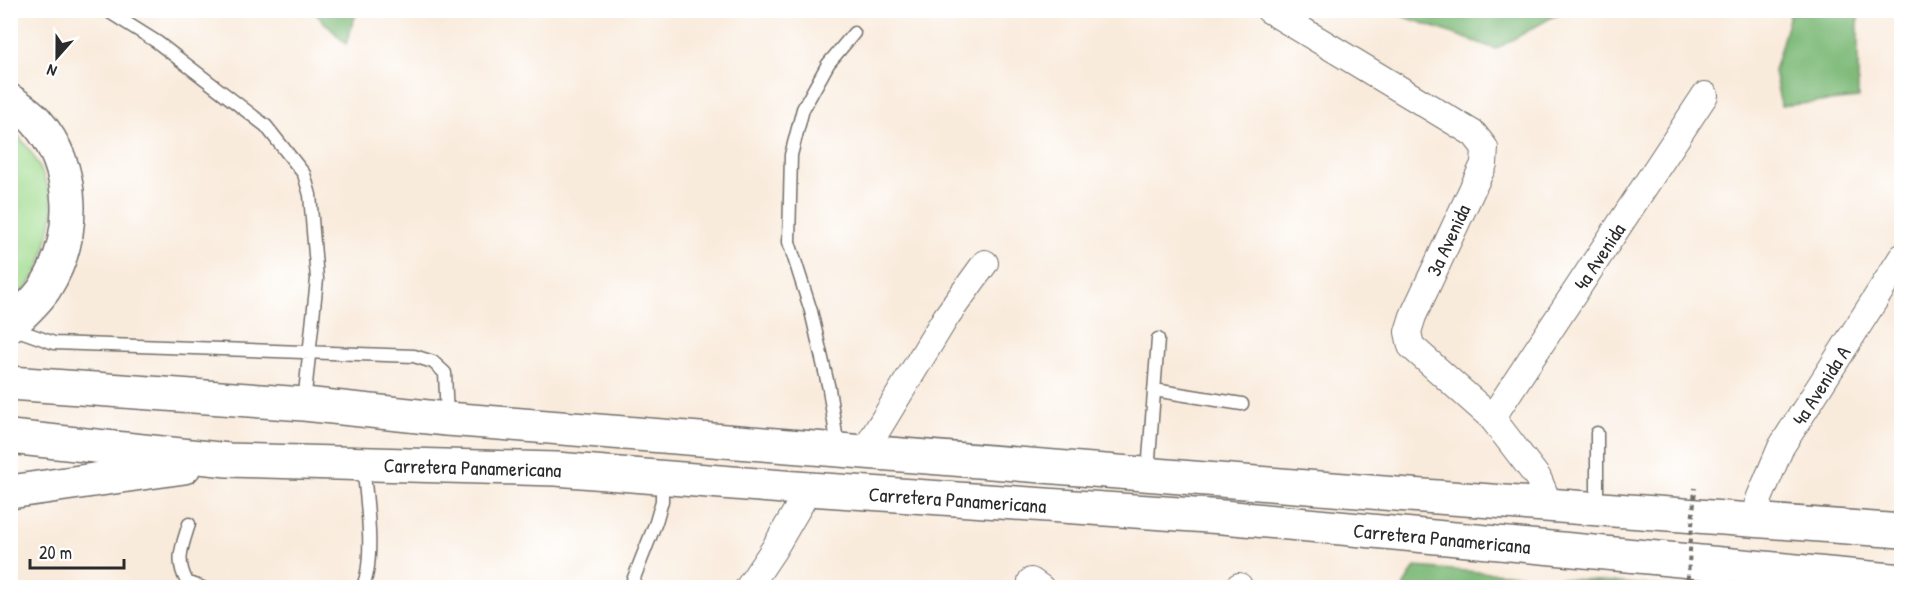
<svg xmlns="http://www.w3.org/2000/svg" width="1912" height="598" font-family="'Patrick Hand',sans-serif">
<style>
.green{fill:#a0db8f;stroke:#66835d;stroke-width:1.5}
.forest{fill:#80bb7a;stroke:#567352;stroke-width:1.5}
.lines{fill:none;stroke-linecap:round;stroke-linejoin:round}
.service-casing{stroke:#736e69;stroke-width:15}
.minor-casing{stroke:#736e69;stroke-width:28}
.trunk-casing{stroke:#736e69;stroke-width:36}
.service{stroke:#fff;stroke-width:12}
.minor{stroke:#fff;stroke-width:26}
.trunk{stroke:#fff;stroke-width:33}
.path-bridge{stroke:#736e69;stroke-width:4;stroke-dasharray:4.5 4.5;stroke-linecap:butt}
.labels{text-anchor:middle;dominant-baseline:central;stroke-width:4.5;stroke-linejoin:round;paint-order:stroke}
.street-label{font-size:20px;fill:#2b2b2b;stroke:#fff}
</style>
<rect width="100%" height="100%" fill="#fff"/>
<filter id="ink" filterUnits="userSpaceOnUse"><feTurbulence type="fractalNoise" baseFrequency=".0167" numOctaves="2"/><feDisplacementMap in="SourceGraphic" scale="12" xChannelSelector="R" yChannelSelector="G"/><feConvolveMatrix kernelMatrix="1 2 1 2 8 2 1 2 1" color-interpolation-filters="sRGB"/></filter>
<filter id="wash" filterUnits="userSpaceOnUse"><feTurbulence type="fractalNoise" baseFrequency=".008" numOctaves="4" result="noise"/><feDisplacementMap in="SourceGraphic" scale="24" xChannelSelector="R" yChannelSelector="G"/><feGaussianBlur stdDeviation="1.35" result="paint"/><feColorMatrix in="noise" values="0 0 0 0 0 0 0 0 0 0 0 0 0 0 0 0 0 1.4 0 .05"/><feComposite in="paint" operator="in"/></filter>
<g filter="url(#wash)">
<rect width="100%" height="100%" fill="#f9ebdc"/>
<!-- green -->
<path class="green" d="M11,129C33,149 48,178 53,209C54,216 50,225 49,232C44,259 35,286 11,302Z"/>
<!-- forest -->
<path class="forest" d="M313,11H357L346,44Z
M1388,11H1563L1496,49Z
M1791,11H1865L1858,14V98L1781,106L1774,71Z
M1415,567L1674,587H1403Z"/>
</g>
<g filter="url(#ink)">
<g class="lines">
<defs>
<path id="service" d="M106,10L157,42L266,126L304,174L310,195L317,279L304,403
M12,328L54,343L414,356L433,362L445,373L447,418
M1154,390L1242,404
M1597,433V507
M838,448L829,389L811,311L789,242L791,155L803,109L828,64L854,33
M1148,472L1158,339
M189,524C182,547 175,560 187,582L203,588
M362,588C376,562 366,495 363,465
M630,588L656,522L662,501V479"/>
<g id="minor">
<path d="M1269,10L1474,134L1485,148L1484,164L1413,316L1408,332L1411,346L1492,418L1538,478L1549,504"/>
<path id="s1" d="M1492,418L1705,95"/>
<path d="M864,452L946,317L985,263"/>
<path id="s2" d="M1757,521L1759,499L1781,447L1902,257"/>
<path d="M1031,581L1041,588"/>
<path d="M748,588L774,549L809,489"/>
<path d="M1238,588L1239,586"/>
</g>
<g id="trunk">
<path d="M10,101C19,107 29,113 36,121C77,168 77,237 45,288C36,302 22,314 10,325"/>
<path d="M10,383L304,404L447,419L1396,494L1902,531"/>
<path id="s3" d="M10,437L228,460L556,469L809,489L1223,517L1902,581"/>
<path d="M10,492L184,467"/>
</g>
</defs>
<!-- service casing -->
<use href="#service" class="service-casing"/>
<!-- minor casing -->
<use href="#minor" class="minor-casing"/>
<!-- trunk casing -->
<use href="#trunk" class="trunk-casing"/>
<!-- service -->
<use href="#service" class="service"/>
<!-- minor -->
<use href="#minor" class="minor"/>
<!-- trunk -->
<use href="#trunk" class="trunk"/>
<!-- path-bridge -->
<path class="path-bridge" d="M1687,588L1695,488"/>
</g>
</g>
<g class="labels">
<!-- street labels -->
<g class="street-label">
<text transform="translate(1448 240) rotate(-65)">3a Avenida</text>
<text stroke="none"><textPath href="#s1" startOffset="194">4a Avenida</textPath></text>
<text stroke="none"><textPath href="#s2" startOffset="152">4a Avenida A</textPath></text>
<text stroke="none"><textPath href="#s3" startOffset="464">Carretera Panamericana</textPath></text>
<text stroke="none"><textPath href="#s3" startOffset="950">Carretera Panamericana</textPath></text>
<text stroke="none"><textPath href="#s3" startOffset="1436">Carretera Panamericana</textPath></text>
</g>
</g>
<!-- margin -->
<rect width="1912" height="598" fill="none" stroke="#fff" stroke-width="36"/>
<!-- north arrow -->
<g transform="translate(57 57) rotate(201)" stroke="#ffffff" stroke-width="4.5" paint-order="stroke">
<path d="M0-4.5L10 22L0 15L-10 22Z" fill="#2b2b2b"/>
<text y="-9" font-size="16" font-weight="bold" text-anchor="middle" fill="#2b2b2b">N</text>
</g>
<!-- scale -->
<path d="M30 559v9h94v-9" fill="none" stroke="#2b2b2b" stroke-width="3"/>
<text x="39" y="559" font-size="18" fill="#2b2b2b" stroke="#ffffff" stroke-width="4.5" paint-order="stroke">20 m</text>
</svg>
